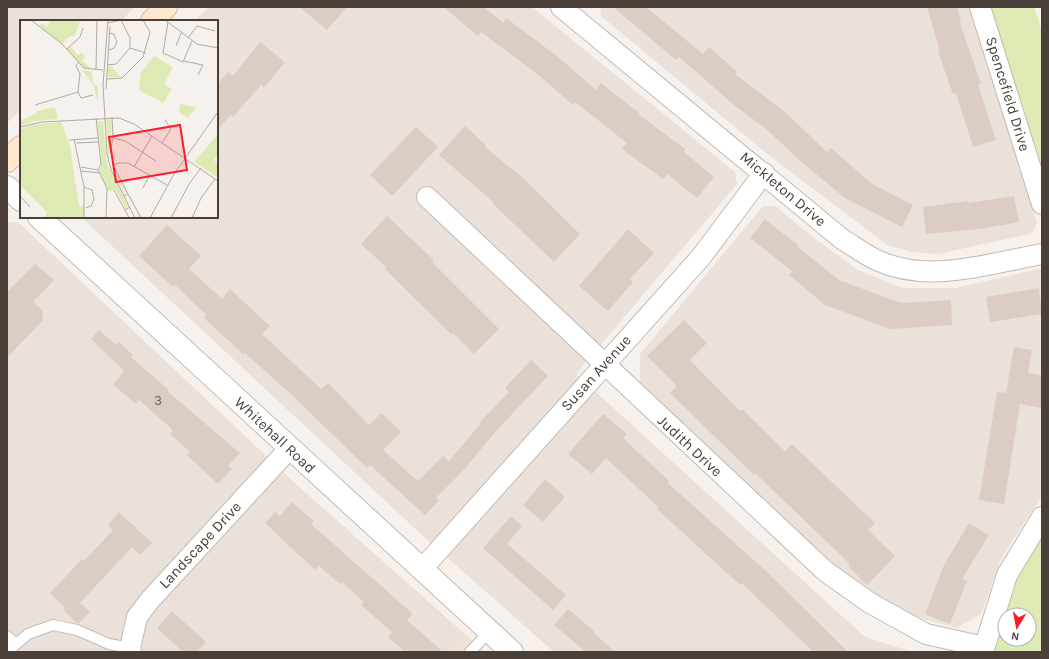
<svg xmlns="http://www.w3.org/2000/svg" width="1049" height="659" font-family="Karla,sans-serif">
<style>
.residential{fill:#eae1da}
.education{fill:#efe2d6}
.green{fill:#deeab4;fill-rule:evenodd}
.building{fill:#dbcdc4}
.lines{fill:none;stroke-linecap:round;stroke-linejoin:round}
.service-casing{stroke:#c5b9b1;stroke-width:12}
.minor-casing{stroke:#c5b9b1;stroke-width:22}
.tertiary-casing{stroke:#c5b9b1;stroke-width:24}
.secondary-casing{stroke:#d9bc9d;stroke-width:24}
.service{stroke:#fff;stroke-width:10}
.minor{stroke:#fff;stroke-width:20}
.tertiary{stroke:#fff;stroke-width:22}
.secondary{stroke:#ffe8cd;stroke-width:22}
.labels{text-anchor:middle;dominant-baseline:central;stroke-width:3.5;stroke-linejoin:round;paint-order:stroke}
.number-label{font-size:13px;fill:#6f635c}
.street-label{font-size:15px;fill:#4b4039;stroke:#fff}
.inset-road{fill:none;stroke:#b2aaa4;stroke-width:1}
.view{fill:#fe1b2a;fill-opacity:0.15;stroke:#fe1b2a;stroke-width:2}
.inset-edge{fill:none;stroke:#4b4039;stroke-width:2}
</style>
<rect width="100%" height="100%" fill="#f6f1ec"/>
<!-- residential -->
<path class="residential" d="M7,7H135L121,21H21V110L7,123Z
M209,7H532L735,172L737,184L576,374L865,637L913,652H554L424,537L81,217H217V21H194Z
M600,7H971L1037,222L1034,230L1030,234L938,254L912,252L887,245L766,153L601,16Z
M763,206H775L814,238L858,270L903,288H956L1042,268V496L1002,557L981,614L957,628L882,608L864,594L640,382V354Z
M7,222L19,223L297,485L466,635L449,652H7Z"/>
<!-- education -->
<path class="education" d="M466,635L485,652H449Z"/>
<!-- green -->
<path class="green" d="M988,7H1034L1042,31V184Z
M1042,534V652H993L1006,601L1024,558ZM1005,615H1029V639H1005Z"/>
<!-- building -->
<path class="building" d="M300,7H347L327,30Z
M444,7H484L503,23L506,18L557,56L596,90L601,83L639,113L638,114L685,149L684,152L714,177L697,198L667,174L663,179L622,149L627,143L575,102L573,105L536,73L481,32L478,36Z
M613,7H646L703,54L709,47L737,72L735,74L785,112L827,152L831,148L872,184L913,205L902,227L845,198L805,165L765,128L734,105L679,57L676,60Z
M927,7H957L961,22L960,23L981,84L978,85L996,140L973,147L956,93L953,94L938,52L940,51Z
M260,42L285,62L264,88L261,85L233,117L231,115L217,130V85L228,72L233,76Z
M465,126L486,145L485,147L523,178L580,234L554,262L492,203L493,202L439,155Z
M416,127L438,147L392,196L370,175Z
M1014,196L1019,222L980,229L926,234L923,207L968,201V203Z
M387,216L434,260L432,262L499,329L474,354L453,333L451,334L385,269L387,268L361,244Z
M765,219L799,246L798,247L839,280L901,303L951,300L952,325L890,329L825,305L789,275L792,271L750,238Z
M167,225L201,256L189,269L222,299L230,289L270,326L262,334L321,389L328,383L369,425L381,413L401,432L383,450L418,481L443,456L449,461L481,423L480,422L509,392L505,388L531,360L548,376L496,431L461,473L436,498L439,500L425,515L370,465L367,468L294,397L245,353L243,354L204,318L206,315L175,285L173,287L139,256Z
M628,229L654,253L630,279L633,282L608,311L579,286Z
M35,264L54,280L33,302L42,310L43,320L7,358V292Z
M1039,288L1042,314L990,322L986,297Z
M684,320L707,343L690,360L740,411L742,409L785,451L792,444L875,523L868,530L895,556L867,585L848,566L850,564L756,474L754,475L670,393L677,386L647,356Z
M99,330L116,345L119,342L133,355L131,357L169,390L168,392L240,453L228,466L232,469L218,484L187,455L190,452L170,434L173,430L139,400L136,404L113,385L124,371L91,339Z
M1014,347L1032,350L1028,373L1042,376V408L1020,404L1004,504L979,500L997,392L1006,393Z
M603,414L627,434L623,438L669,481L668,483L766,571L848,652H813L742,583L740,585L657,509L658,507L606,458L592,474L568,454Z
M545,479L565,497L543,522L523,505Z
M292,502L314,521L311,524L413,614L407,620L443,652H405L388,637L392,632L361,605L364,602L342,582L340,584L319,566L315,570L265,523L275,512L280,516Z
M119,512L152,543L140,555L132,547L80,603L90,612L78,624L63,610L65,608L50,593L82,559L84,561L113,530L108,525Z
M511,516L522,526L507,544L566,595L553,610L483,548Z
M969,523L989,535L962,579L967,581L950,624L925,614L944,565Z
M568,609L594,631L593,632L615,652H586L554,625Z
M172,611L206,642L197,652H183L157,628Z"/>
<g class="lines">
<defs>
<path id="service" d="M7,636L15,643
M7,652L28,634L53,625L77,630L109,644L130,648
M470,652L490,631"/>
<path id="minor" d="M561,7L842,239C854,246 866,256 879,261C929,284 991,263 1042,254
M980,7L1042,204
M427,197L825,571L870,603L926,634L984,647
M422,569L701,257L764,173
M131,652L130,648L137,617L150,600L289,449
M983,652L1007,575L1042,517"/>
<path id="tertiary" d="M7,187L21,200
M39,217L512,652"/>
<path id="secondary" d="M152,21L166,7
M7,161L21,147"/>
</defs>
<!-- service casing -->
<use href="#service" class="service-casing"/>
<!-- minor casing -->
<use href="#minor" class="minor-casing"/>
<!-- tertiary casing -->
<use href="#tertiary" class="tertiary-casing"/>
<!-- secondary casing -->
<use href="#secondary" class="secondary-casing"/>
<!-- service -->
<use href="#service" class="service"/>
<!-- minor -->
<use href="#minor" class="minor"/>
<!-- tertiary -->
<use href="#tertiary" class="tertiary"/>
<!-- secondary -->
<use href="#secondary" class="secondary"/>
</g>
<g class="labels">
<!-- number labels -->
<g class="number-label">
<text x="158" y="400">3</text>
</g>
<!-- street labels -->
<g class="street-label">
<text transform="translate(1008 94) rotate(73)">Spencefield Drive</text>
<text transform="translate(783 189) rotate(40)">Mickleton Drive</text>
<text transform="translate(596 373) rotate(-48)">Susan Avenue</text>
<text transform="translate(275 435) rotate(43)">Whitehall Road</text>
<text transform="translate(690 446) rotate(43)">Judith Drive</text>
<text transform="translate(200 545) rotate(-47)">Landscape Drive</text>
</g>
</g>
<!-- overview -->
<g transform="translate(20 20)">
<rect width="198" height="198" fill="#f6f1ec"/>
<path d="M32,0H69V2L62,0L59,3L55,16H50L42,24L20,6L22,3L27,7ZM50,26L58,35L62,32L65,38L62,40L70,48H63L47,29ZM134,36L153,47L144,64L152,69L143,83L119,70L121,53ZM92,46L93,49L101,57H88V47ZM62,50L72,52L73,63L78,67V83L73,64ZM160,84L176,87L168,98L159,92ZM35,87L38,99L14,101L0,106V101L17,93V91ZM88,99L92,101L89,142L106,173L105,174L89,143L86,101ZM77,101H83L87,144L108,186L106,189L95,168L93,171H88L79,150L82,145ZM41,102L50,126L59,186L65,187L64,198H25L27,192L0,165V109L12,105ZM198,114V134L194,140L198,144L197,157L174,142Z" fill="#deeab4"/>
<path class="inset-road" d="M11,0L42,24L64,48L83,50M88,0L83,65L87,134L91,150L115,198M145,0L177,24L198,28M148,2L143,33L163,42L172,21M88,3L101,0M168,18L177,6L195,11M156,26L161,13M110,28L126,33M47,29L60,17L63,8M89,30L94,28L97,22L94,14L89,13M164,41L183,45L178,55M87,45L96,44L110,28V18L101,0M76,50L77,0M87,59L102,58L123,37L130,12L123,0M86,69L90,6M58,72L61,78L73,75M15,85L58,72L60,54L56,46L58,43M76,98L81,144L78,150L87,168L86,198M0,107L22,102L99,98L114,104L198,161M93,118L105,121L136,141M54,119L64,167V198M49,120L78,118M56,123L78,122M142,123L151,109L145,100M90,133L93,118L92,97M61,147L78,150M114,147L132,116M61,151L80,153M64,167L72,170L74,179L71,186L66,188M123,168L129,156M94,170L105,190M108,174L121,198M0,176L10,187M104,176L108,174L93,145L99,143H108L147,165M109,198L105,190L110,187M130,198L154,154L198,92M151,198L169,164L181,148M172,198L181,178L195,159"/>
<path class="view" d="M160,105L167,150L96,162L89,117Z"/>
<rect width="198" height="198" class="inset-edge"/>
</g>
<!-- border -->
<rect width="1049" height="659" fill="none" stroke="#4b4039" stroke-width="16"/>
<!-- north arrow -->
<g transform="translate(1017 627) rotate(190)"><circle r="19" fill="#ffffff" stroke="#b7b3b0"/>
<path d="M0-3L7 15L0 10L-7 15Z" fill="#fe1b2a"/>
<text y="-6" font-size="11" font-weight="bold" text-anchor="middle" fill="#4b4039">N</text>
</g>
</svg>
